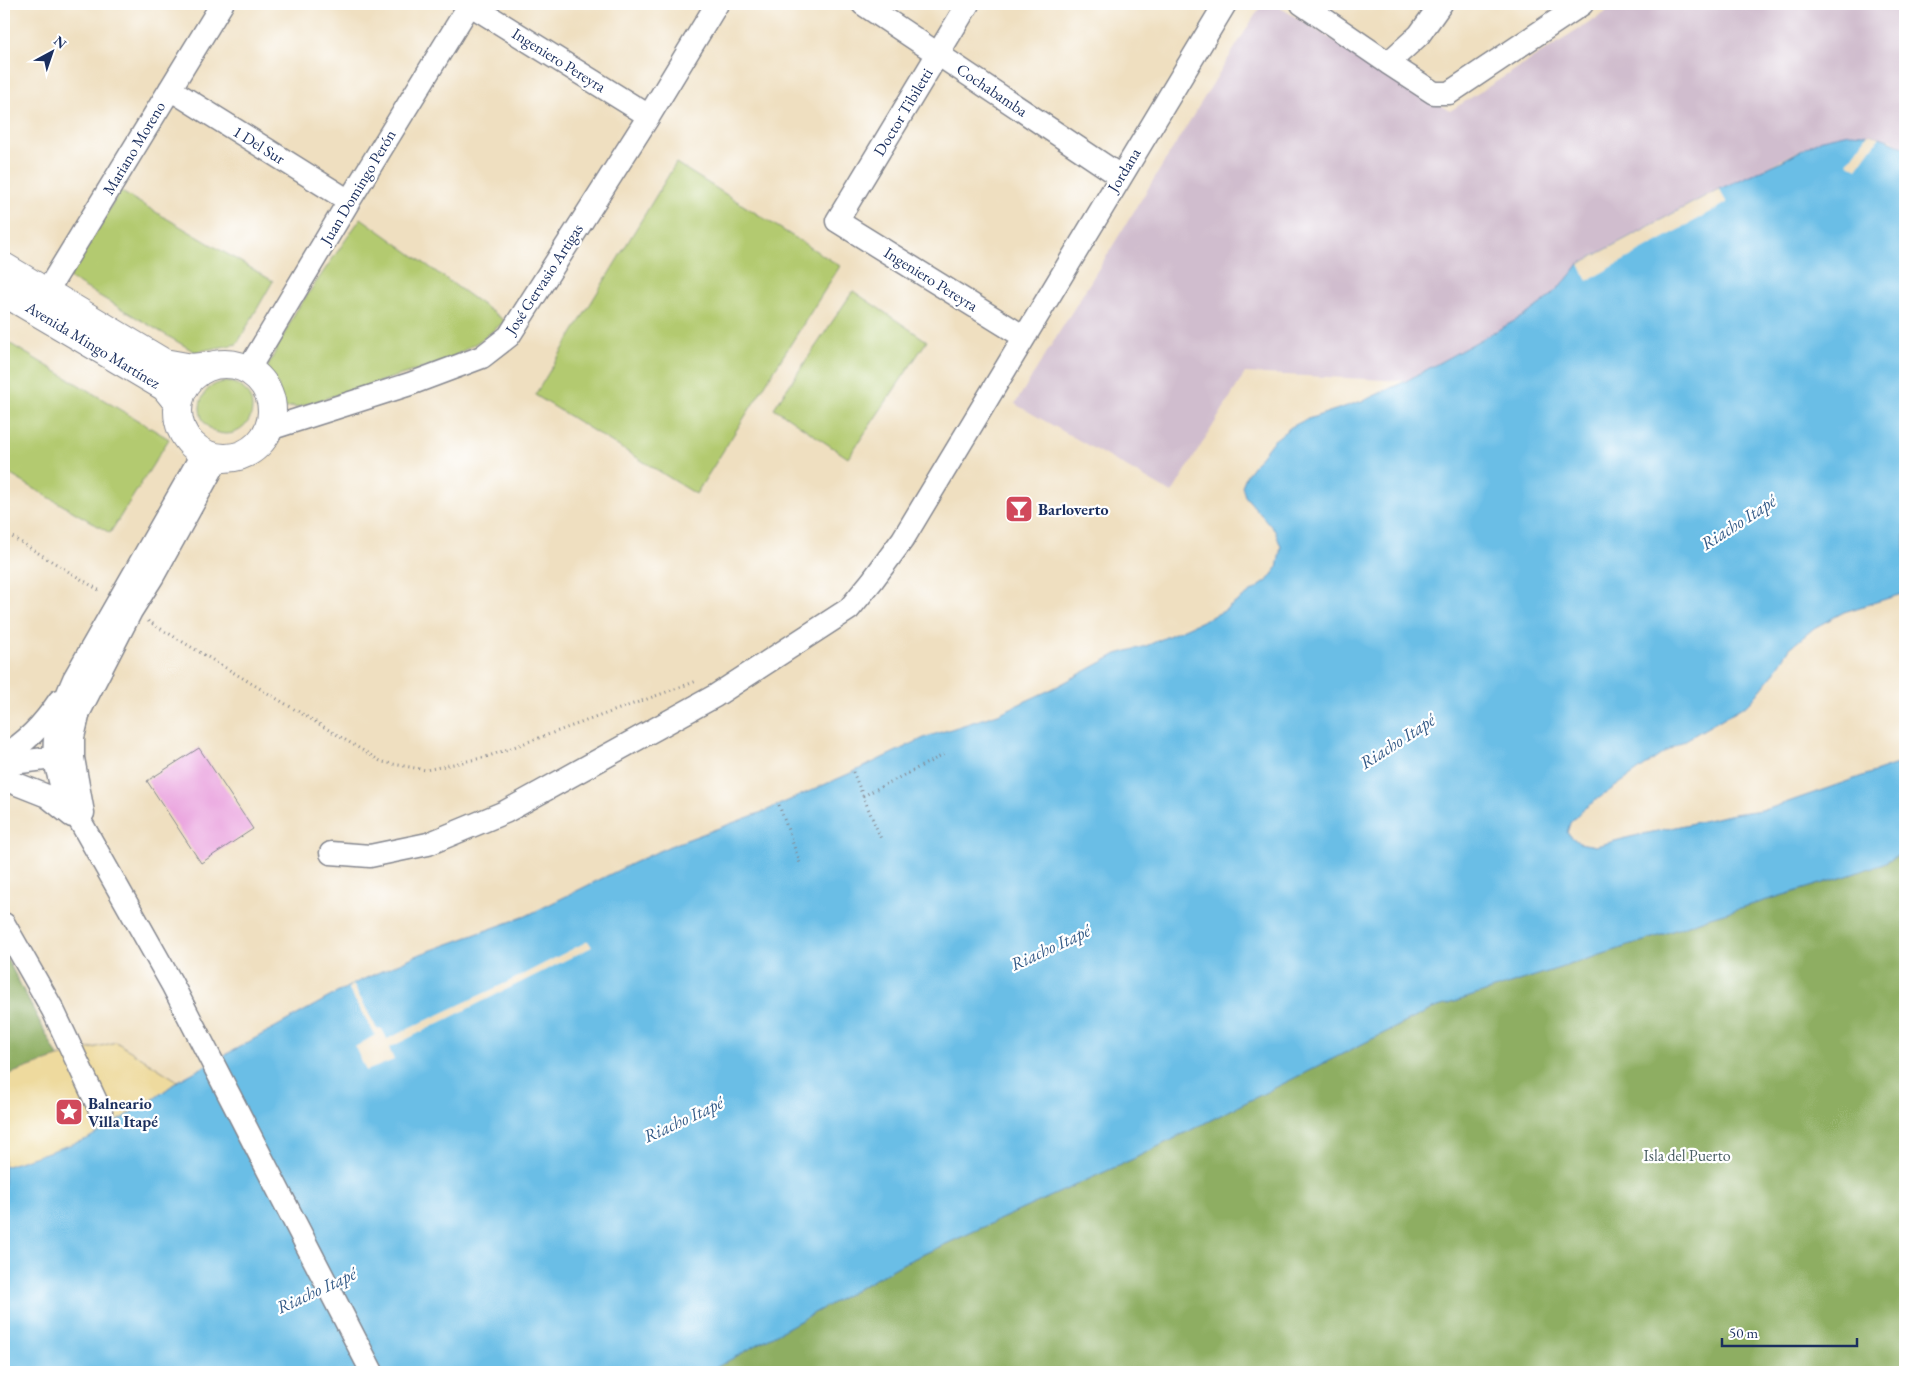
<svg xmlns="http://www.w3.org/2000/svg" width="1909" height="1376" font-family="'EB Garamond',serif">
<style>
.industrial{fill:#d0bdce}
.green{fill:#b3ca6f;stroke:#677c66}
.forest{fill:#8eae62;stroke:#546e60}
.sand{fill:#eeda9e;stroke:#84847e}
.water{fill:#6abee6;stroke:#4276a2}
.pier{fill:#efdfc0}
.building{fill:#eba8e0}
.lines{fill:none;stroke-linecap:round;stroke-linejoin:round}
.minor-casing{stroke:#85878f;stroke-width:25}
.major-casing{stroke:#85878f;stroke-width:30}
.path{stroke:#85878f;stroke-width:3;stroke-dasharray:1 4;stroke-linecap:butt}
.minor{stroke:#fff;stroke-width:22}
.major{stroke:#fff;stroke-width:28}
.labels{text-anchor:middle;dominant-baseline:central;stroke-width:4.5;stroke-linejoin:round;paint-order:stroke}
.street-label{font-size:16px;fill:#1b2f5e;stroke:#fff}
.poi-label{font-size:16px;font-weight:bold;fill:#1b2f5e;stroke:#fff;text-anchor:start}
.park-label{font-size:16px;fill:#495e63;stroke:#fff}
.water-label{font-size:18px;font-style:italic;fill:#335a87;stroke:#fff}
</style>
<rect width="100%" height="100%" fill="#fff"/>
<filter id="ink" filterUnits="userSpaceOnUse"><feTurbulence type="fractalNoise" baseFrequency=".02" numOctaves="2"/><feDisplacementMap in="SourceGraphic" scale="10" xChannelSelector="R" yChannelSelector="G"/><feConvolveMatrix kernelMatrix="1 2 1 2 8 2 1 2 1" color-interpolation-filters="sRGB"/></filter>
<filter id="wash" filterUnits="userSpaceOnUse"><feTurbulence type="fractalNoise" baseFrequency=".0096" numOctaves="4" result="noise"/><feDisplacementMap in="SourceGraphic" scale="20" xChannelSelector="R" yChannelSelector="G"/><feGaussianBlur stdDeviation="1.12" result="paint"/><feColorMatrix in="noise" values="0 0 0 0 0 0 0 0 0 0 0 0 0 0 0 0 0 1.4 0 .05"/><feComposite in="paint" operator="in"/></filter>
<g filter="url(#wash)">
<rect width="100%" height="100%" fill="#efdfc0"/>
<!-- industrial -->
<path class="industrial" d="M1262,4H1274L1450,111L1619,4H1905V148L1891,139H1822L1579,264L1566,280L1547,299L1527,314L1406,381L1245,373L1172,493L1015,404Z"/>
<!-- green -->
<path class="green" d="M676,163L840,266L696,494L535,395Z
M120,191L273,281L237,344L195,352L69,278Z
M361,218L505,321L483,339L446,361L295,408L294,406L282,409L278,385L267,368L296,311Z
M853,291L927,341L848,458L774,408Z
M4,340L169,439L110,533L4,471Z
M200 408a26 26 0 1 1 52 0a26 26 0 1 1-52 0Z"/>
<!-- forest -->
<path class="forest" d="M1905,852V1372H708L904,1263L1133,1159L1432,1009L1656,937L1707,918L1847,876L1881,864Z
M4,953L58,1057L4,1076Z"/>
<!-- sand -->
<path class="sand" d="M116,1042L178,1081L151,1101L87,1140L4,1167V1076L58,1057Z"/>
<!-- water -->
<path class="water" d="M1849,133C1871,134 1886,137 1905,148V593L1844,612L1814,628L1790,648L1772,676L1751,702L1665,752L1582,810L1570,823L1567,833L1579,843L1596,846L1630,837L1734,814L1768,809L1894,765L1905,763V852L1881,864L1847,876L1707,918L1656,937L1432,1009L1133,1159L904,1263L708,1372H4V1167L87,1139L151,1101L178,1081L353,984L415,956L526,916L633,863L670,846L765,811L853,772L926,737L998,714L1054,688L1117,654L1146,646L1222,612L1267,581L1277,568L1281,547L1275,531L1245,496L1242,486L1247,474L1273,441L1291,427L1305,420L1365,400L1406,381L1527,314L1547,299L1566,280L1579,264L1719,189L1778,163L1822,139Z"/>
<!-- pier -->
<path class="pier" d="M1868,134L1880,137L1857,169L1847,163Z
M1719,189L1727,203L1587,281L1579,264Z
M588,941L592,947L389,1048L394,1060L366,1071L355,1047L375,1035L348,988L353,984L377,1029H382L387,1039L512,980Z"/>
<g id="blocks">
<!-- building -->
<path class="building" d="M199,748L253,829L201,863L147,781Z"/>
</g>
</g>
<g filter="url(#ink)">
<use href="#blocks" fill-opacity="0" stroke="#85878f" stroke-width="1"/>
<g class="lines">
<defs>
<path id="minor" d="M469,4L649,116
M863,4L1120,176
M968,4L837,221L1024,337
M1302,4L1388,63L1419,35L1441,4
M1388,63L1434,93H1449L1582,4
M170,89L349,201
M47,291L222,4
M248,370L349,201L470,4
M269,429L410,384L482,357L509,336L649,116L717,4
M203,453L74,679C63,704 52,730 55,758C56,768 60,779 62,789L172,984L372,1372
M4,755C26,743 45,722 59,701
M4,764L69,756
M4,779L47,796L72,816
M83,813L73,758V737L79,712L131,611L153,576L218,458
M331,853L370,856L428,844L505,812L715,696L849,609L872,581L903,539L1225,4
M4,924L53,1010L101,1112"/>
<path id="major" d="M4,267L164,363L192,368L210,366
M4,292L165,387L178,403
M178 411a47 47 0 1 1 94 0a47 47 0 1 1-94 0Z"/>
</defs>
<!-- minor casing -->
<use href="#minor" class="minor-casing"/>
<!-- major casing -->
<use href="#major" class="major-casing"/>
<!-- path -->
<path class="path" d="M4,532L102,592
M148,621L382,762L426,770L486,757L697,681
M853,772L881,839
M863,796L945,754
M779,805L801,866"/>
<!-- minor -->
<use href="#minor" class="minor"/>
<!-- major -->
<use href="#major" class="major"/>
</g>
</g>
<!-- icons -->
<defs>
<symbol id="bar-square" viewBox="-11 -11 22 22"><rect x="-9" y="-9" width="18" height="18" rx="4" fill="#d1495b" stroke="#fff"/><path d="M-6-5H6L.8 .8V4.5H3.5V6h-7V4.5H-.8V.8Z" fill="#fff"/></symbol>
<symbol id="sight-square" viewBox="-11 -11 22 22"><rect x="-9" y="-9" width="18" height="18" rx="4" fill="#d1495b" stroke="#fff"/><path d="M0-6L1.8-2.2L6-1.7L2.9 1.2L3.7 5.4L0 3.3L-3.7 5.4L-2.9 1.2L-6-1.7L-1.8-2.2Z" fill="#fff"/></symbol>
</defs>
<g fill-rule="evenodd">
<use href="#bar-square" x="1003" y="493" width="32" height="32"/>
<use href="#sight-square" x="53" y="1096" width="32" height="32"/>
</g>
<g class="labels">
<!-- street labels -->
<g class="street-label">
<text transform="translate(559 60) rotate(32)">Ingeniero Pereyra</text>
<text transform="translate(992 90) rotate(34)">Cochabamba</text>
<text transform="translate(903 112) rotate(-59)">Doctor Tibiletti</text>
<text transform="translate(259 145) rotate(32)">1 Del Sur</text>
<text transform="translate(134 148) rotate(-59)">Mariano Moreno</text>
<text transform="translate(1124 170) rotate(-59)">Jordana</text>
<text transform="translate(358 187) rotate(-59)">Juan Domingo Perón</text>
<text transform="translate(544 279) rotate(-57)">José Gervasio Artigas</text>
<text transform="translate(931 279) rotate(32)">Ingeniero Pereyra</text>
<text transform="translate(93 345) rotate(31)">Avenida Mingo Martínez</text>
</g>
<!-- poi labels -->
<g class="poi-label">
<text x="1038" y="509">Barloverto</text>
<text x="88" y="1103">Balneario<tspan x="88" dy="18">Villa Itapé</tspan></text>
</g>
<!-- park labels -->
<g class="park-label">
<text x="1687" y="1155">Isla del Puerto</text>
</g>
<!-- water labels -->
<g class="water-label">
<text transform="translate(1738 522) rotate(-33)">Riacho Itapé</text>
<text transform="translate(1397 741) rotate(-33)">Riacho Itapé</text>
<text transform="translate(1050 947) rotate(-25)">Riacho Itapé</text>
<text transform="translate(683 1119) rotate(-25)">Riacho Itapé</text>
<text transform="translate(316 1290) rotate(-25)">Riacho Itapé</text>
</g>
</g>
<!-- margin -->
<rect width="1909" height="1376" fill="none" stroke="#fff" stroke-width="20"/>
<!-- north arrow -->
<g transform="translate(52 52) rotate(40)" stroke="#ffffff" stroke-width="4" paint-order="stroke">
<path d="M0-4L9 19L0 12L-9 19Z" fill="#1b2f5e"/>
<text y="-8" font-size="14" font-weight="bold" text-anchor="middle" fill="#1b2f5e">N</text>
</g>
<!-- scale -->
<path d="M1722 1338v8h135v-8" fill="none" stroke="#1b2f5e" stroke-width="2.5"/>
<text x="1729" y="1338" font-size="15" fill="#1b2f5e" stroke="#ffffff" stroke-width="4" paint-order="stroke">50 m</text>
</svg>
